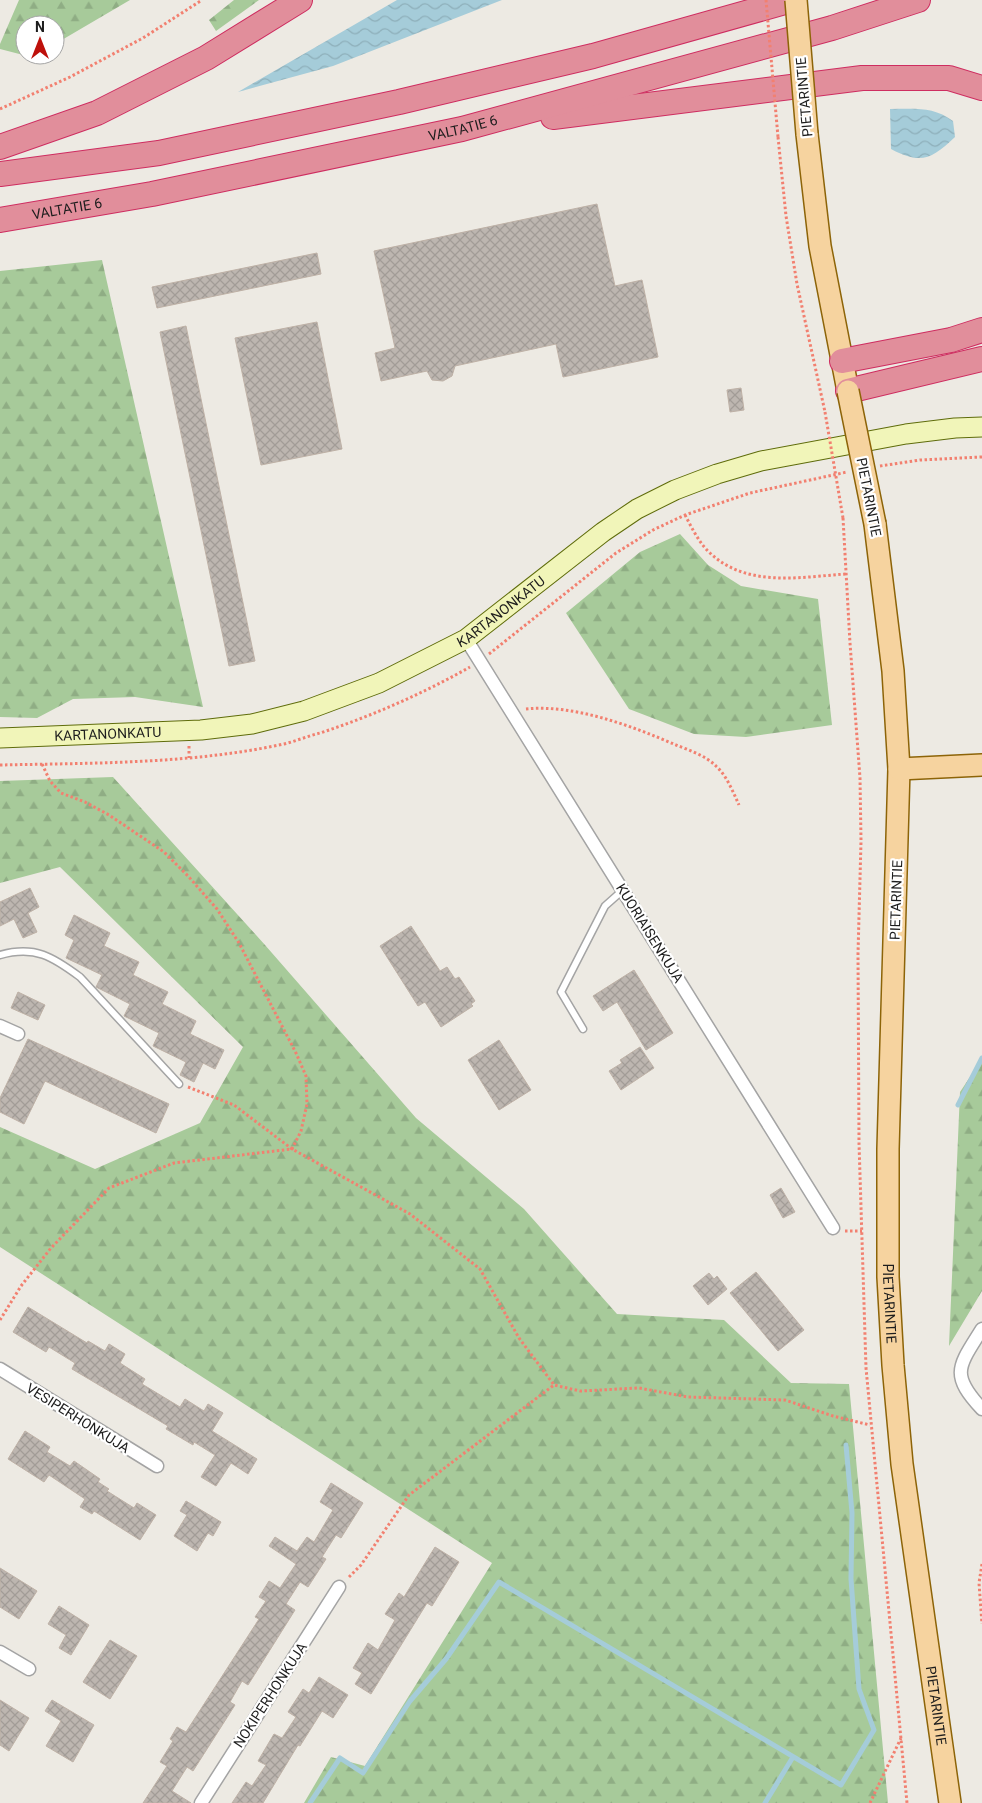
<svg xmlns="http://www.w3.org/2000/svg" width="982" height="1803" font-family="Roboto,sans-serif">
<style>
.forest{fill:url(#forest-firs)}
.water{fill:url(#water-waves)}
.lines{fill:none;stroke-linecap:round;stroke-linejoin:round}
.stream{stroke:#a5ccd9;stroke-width:5}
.building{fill:url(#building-cross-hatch);stroke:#beb1a6}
.lane-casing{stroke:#a4a4a4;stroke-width:9}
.street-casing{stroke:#a4a4a4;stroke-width:15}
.secondary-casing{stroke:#5f6c0b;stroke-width:21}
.primary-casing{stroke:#8d6408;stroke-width:24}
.highway-casing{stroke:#ce2d60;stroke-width:26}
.path{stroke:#f28070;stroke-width:3;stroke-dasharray:2.5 2.5;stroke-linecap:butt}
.lane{stroke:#fff;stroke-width:6}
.street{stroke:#fff;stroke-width:12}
.secondary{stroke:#f1f5b9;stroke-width:19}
.primary{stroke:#f6d39f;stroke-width:21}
.highway{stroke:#e18e9b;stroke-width:24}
.primary-bridge-casing{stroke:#8d6408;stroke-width:24;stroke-linecap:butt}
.path-bridge{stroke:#f28070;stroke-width:3;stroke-dasharray:2.5 2.5;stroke-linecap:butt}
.primary-bridge{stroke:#f6d39f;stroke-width:21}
.labels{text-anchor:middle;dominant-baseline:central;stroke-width:4.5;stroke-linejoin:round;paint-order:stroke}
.street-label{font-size:14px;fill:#1d1d1d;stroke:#fff}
</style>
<defs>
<pattern id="forest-firs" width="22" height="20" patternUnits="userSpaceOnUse" patternTransform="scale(1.25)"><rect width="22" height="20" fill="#a7ca9a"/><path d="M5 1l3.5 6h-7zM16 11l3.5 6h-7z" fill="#8fad84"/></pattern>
<pattern id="water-waves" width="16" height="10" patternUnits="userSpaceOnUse" patternTransform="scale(1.25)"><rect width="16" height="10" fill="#a5ccd9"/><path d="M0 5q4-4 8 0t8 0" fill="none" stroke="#8eafba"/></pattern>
<pattern id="building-cross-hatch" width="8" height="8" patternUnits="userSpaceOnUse" patternTransform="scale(1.25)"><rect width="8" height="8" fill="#bdb6b0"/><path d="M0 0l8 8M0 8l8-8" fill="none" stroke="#a29c97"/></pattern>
</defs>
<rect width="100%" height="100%" fill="#edeae3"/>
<!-- forest -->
<path class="forest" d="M19,0H130L55,44V25H25V55H35L31,57L0,49V44Z
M234,0H259L216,31L209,20Z
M102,260L203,707L135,697L73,699L37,718L0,717V271Z
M680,534L708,565L741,586L818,599L832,725L746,737L694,734L629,709L566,613L640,552Z
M113,777L265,945L416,1118L524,1209L617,1314L724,1320L791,1383L849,1384L888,1803H304L331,1757L365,1766L492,1563L0,1247V1127L95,1169L200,1123L243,1047L60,867L0,883V781Z
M982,1059V1291L949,1346L960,1092Z"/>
<!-- water -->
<path class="water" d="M397,0H502L333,66L238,92Z
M890,109C914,109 933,106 953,121L955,137C932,159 921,165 891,149Z"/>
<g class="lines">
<!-- stream -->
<path class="stream" d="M958,1105L982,1058
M310,1803L340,1758L363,1773L410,1701L446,1659L499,1582L841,1785L874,1730L859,1689L851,1579L852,1513L846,1445
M765,1803L793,1757"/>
</g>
<!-- building -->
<path class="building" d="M597,204L615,286L642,280L658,357L563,377L556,344L455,366L452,376L443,381L432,380L427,371L381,381L375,353L395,348L374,251Z
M317,253L321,274L157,308L152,287Z
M317,322L342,449L261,465L235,338Z
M186,326L255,661L229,666L160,332Z
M741,388L744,410L730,412L727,390Z
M30,888L39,907L28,913L37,932L23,938L14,919L0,926V902Z
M74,915L110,933L104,946L139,962L133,975L168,992L162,1004L196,1021L190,1034L224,1050L215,1069L203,1063L194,1082L180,1075L186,1062L153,1046L159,1033L124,1016L130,1004L96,987L102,975L66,958L74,940L65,935Z
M411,926L440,971L447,967L455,979L459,977L475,1001L471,1004L473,1006L441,1027L425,1002L418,1006L380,946Z
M634,970L673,1033L646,1050L617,1002L603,1011L593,996Z
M18,992L45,1005L38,1020L11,1008Z
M28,1039L169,1104L156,1133L45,1081L24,1124L0,1112V1098Z
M499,1040L531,1090L499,1110L468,1060Z
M640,1047L654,1068L621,1090L609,1071L622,1063L620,1060Z
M781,1188L795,1212L783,1218L770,1195Z
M756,1272L804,1330L778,1351L730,1293Z
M709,1273L714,1279L717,1276L727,1289L708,1305L693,1286Z
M28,1307L87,1343L88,1341L105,1351L109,1344L125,1354L120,1363L145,1379L142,1384L180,1407L185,1399L204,1411L208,1404L223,1413L212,1431L257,1459L248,1474L231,1463L216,1486L201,1477L215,1455L194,1442L193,1445L166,1429L168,1426L72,1369L75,1363L49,1347L46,1352L13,1332Z
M25,1431L50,1447L47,1452L70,1466L74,1461L100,1479L98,1482L109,1489L107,1491L134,1508L137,1503L156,1515L140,1540L94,1511L92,1514L80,1507L85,1499L49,1475L44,1482L8,1459Z
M331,1483L363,1503L341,1538L336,1535L322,1557L326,1559L308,1587L300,1582L286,1604L295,1610L248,1685L242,1681L230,1702L235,1705L193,1771L187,1767L172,1791L191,1803H143L167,1766L160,1762L173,1741L170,1739L177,1727L186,1732L259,1619L255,1617L266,1601L259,1597L269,1581L280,1588L296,1564L269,1546L275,1537L297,1551L307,1537L314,1542L333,1510L320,1502Z
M186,1501L221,1522L213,1536L208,1533L197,1551L174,1536L187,1515L180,1511Z
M435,1547L459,1562L432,1606L427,1603L371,1694L355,1684L362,1673L353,1668L368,1643L378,1650L395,1620L385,1614L399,1593L404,1597Z
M0,1568L37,1591L19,1619L0,1607Z
M59,1606L89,1625L71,1655L59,1648L66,1635L48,1624Z
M110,1640L137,1656L110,1699L83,1682Z
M319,1677L348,1695L333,1718L322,1711L300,1746L298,1745L263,1803H232L246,1782L252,1786L266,1765L258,1761L274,1734L282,1738L296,1717L288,1712L303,1689L309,1693Z
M0,1700L29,1718L9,1751L0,1745Z
M52,1700L94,1725L73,1762L46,1746L61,1721L45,1711Z"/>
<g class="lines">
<defs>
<path id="lane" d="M0,955C35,945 53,957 80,977L179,1084
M583,1029L561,992L605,906L623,890"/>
<path id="street" d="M466,639L833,1228
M0,1026L18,1034
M982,1329C959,1366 949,1374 982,1409
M0,1369L157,1466
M0,1652L29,1669
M201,1803L339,1587"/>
<g id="secondary">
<path id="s1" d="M0,738L201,730L252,724L304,711L379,683L466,639L603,532L637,509L675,490L717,474L761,461L906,434L955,428L982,427"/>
</g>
<g id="primary">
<path d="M807,134L820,246L848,391"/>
<path id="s2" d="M875,524L893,671L899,769L888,1149V1277L893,1365L902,1464L950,1803"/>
<path d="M899,769L982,765"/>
</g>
<g id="highway">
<path d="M553,117L862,78H949L982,88"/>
<path d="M0,147L97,113L206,58L300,0"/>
<path d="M0,174L159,153L399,102L593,56L792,0"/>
<path id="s3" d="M0,220L152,194L462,129L832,28L918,0"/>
<path d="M842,361L951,340L982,330"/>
<path d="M848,391L982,359"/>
</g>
</defs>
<!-- lane casing -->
<use href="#lane" class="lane-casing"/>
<!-- street casing -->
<use href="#street" class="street-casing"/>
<!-- secondary casing -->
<use href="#secondary" class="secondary-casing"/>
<!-- primary casing -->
<use href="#primary" class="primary-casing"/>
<!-- highway casing -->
<use href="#highway" class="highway-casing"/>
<!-- path -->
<path class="path" d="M0,109L70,77L143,38L202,0
M778,137L786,216L797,284L825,412
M880,466L920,460L982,457
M685,515C692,528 699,543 710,553C747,588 800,577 846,574
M843,518L850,643L860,778L861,841L858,954L859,1143L866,1368L907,1803
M489,654L616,553L653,530L685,515L750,493L847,472
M526,709C574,704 632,726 676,745C689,750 706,756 716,766C727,776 733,792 739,805
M189,746V758
M0,765C94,763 191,764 284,744C296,741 308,736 320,733C372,716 422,694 470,667
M188,1087L234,1105L292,1149L410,1214L480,1269L519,1338L554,1385
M845,1231H862
M0,1320L21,1286L51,1248L109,1188L174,1163L292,1149L301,1131L307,1104L306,1076L296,1053L239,943L217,909L188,876L164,852L109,815L85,802L61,793L50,781L42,764
M982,1564L979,1583L982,1624
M349,1577L361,1565L409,1495L554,1385L580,1391L639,1388L688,1397L785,1400L833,1416L870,1425
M870,1803L901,1738"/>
<!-- lane -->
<use href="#lane" class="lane"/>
<!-- street -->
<use href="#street" class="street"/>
<!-- secondary -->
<use href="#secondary" class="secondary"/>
<!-- primary -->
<use href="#primary" class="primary"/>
<!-- highway -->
<use href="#highway" class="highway"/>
<defs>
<path id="primary-bridge" d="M796,0L807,134
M848,391L875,524"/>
</defs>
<!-- primary-bridge casing -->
<use href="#primary-bridge" class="primary-bridge-casing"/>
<!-- path-bridge -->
<path class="path-bridge" d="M766,0L778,137
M825,412L843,518"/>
<!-- primary-bridge -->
<use href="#primary-bridge" class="primary-bridge"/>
</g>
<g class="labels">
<!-- street labels -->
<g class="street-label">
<text transform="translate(804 97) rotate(-95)">PIETARINTIE</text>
<text stroke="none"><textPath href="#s3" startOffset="472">VALTATIE 6</textPath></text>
<text stroke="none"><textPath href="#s3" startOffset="68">VALTATIE 6</textPath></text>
<text transform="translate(869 497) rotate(79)">PIETARINTIE</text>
<text stroke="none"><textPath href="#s1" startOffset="528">KARTANONKATU</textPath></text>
<text stroke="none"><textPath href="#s1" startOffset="108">KARTANONKATU</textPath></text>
<text transform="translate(896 900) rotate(-88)">PIETARINTIE</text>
<text transform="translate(650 933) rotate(58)">KUORIAISENKUJA</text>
<text stroke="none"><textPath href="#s2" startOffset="781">PIETARINTIE</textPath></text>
<text transform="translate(78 1418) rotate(32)">VESIPERHONKUJA</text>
<text transform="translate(270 1695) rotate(-57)">NOKIPERHONKUJA</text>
<text stroke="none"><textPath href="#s2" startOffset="1186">PIETARINTIE</textPath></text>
</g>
</g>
<!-- north arrow -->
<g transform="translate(40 40)"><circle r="24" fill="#ffffff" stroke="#a5a5a5"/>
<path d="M0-4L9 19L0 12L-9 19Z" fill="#be100b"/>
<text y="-8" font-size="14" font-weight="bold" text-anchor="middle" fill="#1d1d1d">N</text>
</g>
</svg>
